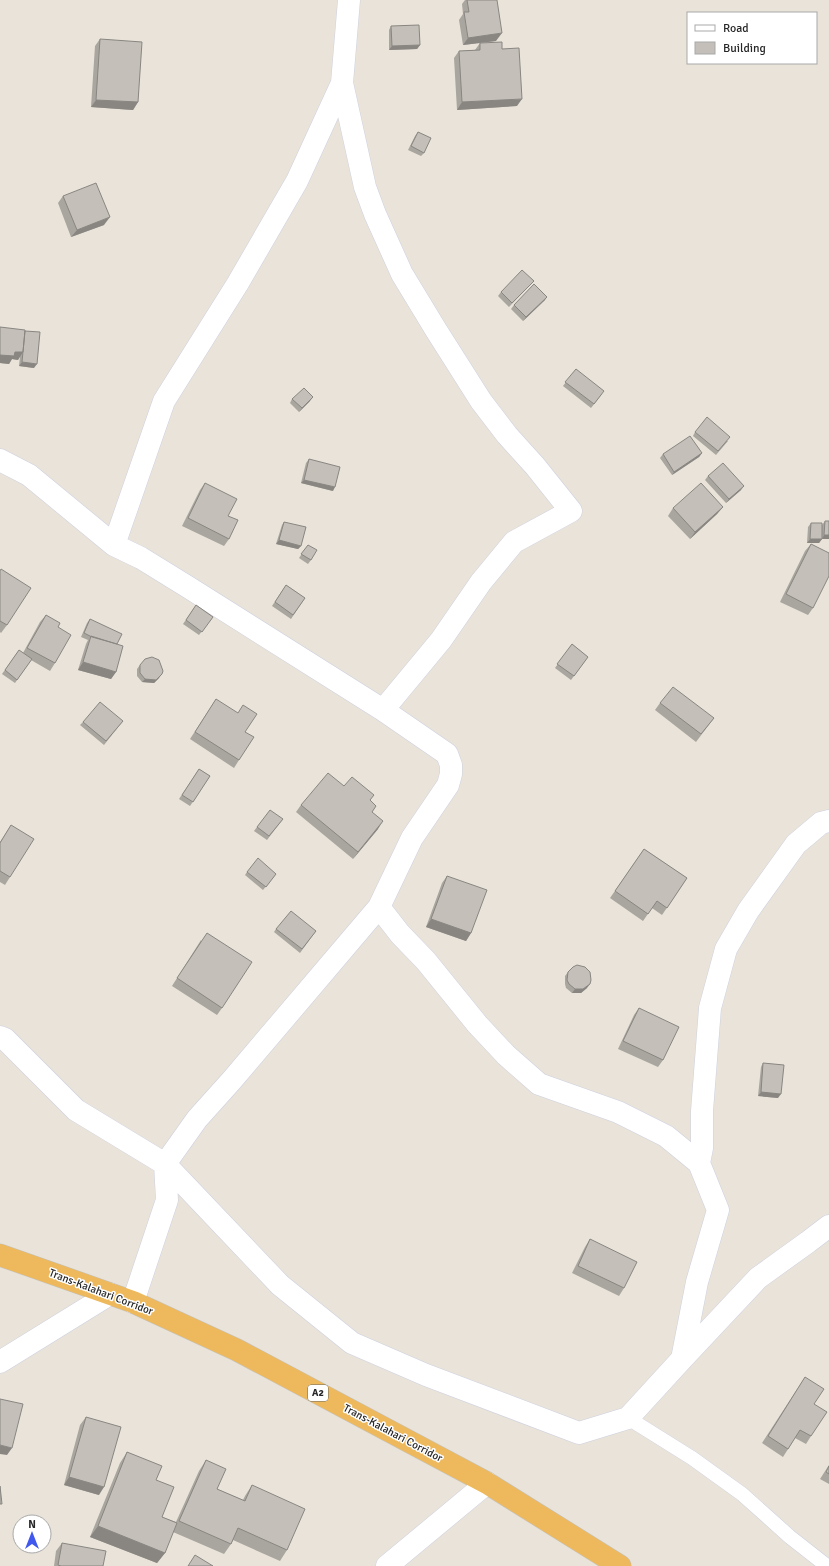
<svg xmlns="http://www.w3.org/2000/svg" width="829" height="1566" font-family="Signika,sans-serif">
<style>
.lines{fill:none;stroke-linecap:round;stroke-linejoin:round}
.service-casing{stroke:#ced1df;stroke-width:15}
.minor-casing{stroke:#ced1df;stroke-width:23}
.trunk-casing{stroke:#c3c3c3;stroke-width:23}
.service{stroke:#fff;stroke-width:14}
.minor{stroke:#fff;stroke-width:22}
.trunk{stroke:#eeb95c;stroke-width:22}
.wall{fill:#a9a59f}
.shaded-wall{fill:#898682}
.building{fill:#c4c0b9;stroke:#898682}
.labels{text-anchor:middle;dominant-baseline:central;stroke-width:3;stroke-linejoin:round;paint-order:stroke}
.shield{fill:#fff;stroke:#686868;stroke-width:1}
.shield-label{font-size:10px;font-weight:bold;fill:#272727}
.street-label{font-size:11px;fill:#272727;stroke:#fff}
</style>
<rect width="100%" height="100%" fill="#e9e3d9"/>
<g class="lines">
<defs>
<path id="service" d="M628,1418L692,1458L742,1494L790,1537L827,1566"/>
<path id="minor" d="M349,0L342,83L365,187L375,214L402,274L436,330L481,401L507,435L535,466L571,511L514,542L481,582L441,640L383,710
M0,460L29,475L114,545L141,558L188,587L383,710L447,754L451,765V774L448,785L412,838L379,907L232,1080L197,1119L165,1164L167,1200L133,1302
M114,545L164,401L238,283L297,181L342,83
M379,907L400,934L426,961L477,1024L506,1055L539,1084L618,1112L666,1136L699,1163
M0,1037L5,1039L76,1110L165,1164L280,1285L352,1343L426,1375L579,1433L628,1418L682,1359L758,1278L808,1242L829,1226
M682,1359L697,1282L718,1210L699,1163L702,1148V1111L710,1008L726,949L748,911L796,844L821,823L829,821
M0,1362L110,1294
M387,1566L487,1483"/>
<path id="trunk" d="M0,1255L133,1302L237,1350L487,1483L620,1566"/>
</defs>
<!-- service casing -->
<use href="#service" class="service-casing"/>
<!-- minor casing -->
<use href="#minor" class="minor-casing"/>
<!-- trunk casing -->
<use href="#trunk" class="trunk-casing"/>
<!-- service -->
<use href="#service" class="service"/>
<!-- minor -->
<use href="#minor" class="minor"/>
<!-- trunk -->
<use href="#trunk" class="trunk"/>
</g>
<!-- wall -->
<path class="wall" d="M465,0H497L496,41L463,45L459,20L463,14L462,4Z
M391,26L420,45L417,49L389,50V30Z
M100,39L138,102L133,110L91,107L95,46Z
M480,43L502,49L517,106L457,110L454,58L459,51L475,50Z
M418,132L424,153L421,156L408,150L415,136Z
M63,196L104,225L71,237L58,203Z
M531,284L509,307L498,296L501,292Z
M545,300L523,321L511,309L514,305Z
M0,327L25,331L34,368L19,366L20,356L18,360L12,359L9,364L0,363Z
M576,369L602,394L591,408L563,386Z
M292,399L310,401L299,412L290,403Z
M695,432L728,441L716,455L693,436Z
M702,453L699,457L672,475L660,458L663,454Z
M309,459L333,491L301,483L306,463Z
M708,476L741,490L726,503L705,480Z
M205,483L228,516L229,539L224,546L182,526L200,490Z
M723,507L717,514L690,539L668,516L673,508Z
M825,521H829V539H822L819,543H807L808,527L811,523L822,536V525Z
M284,522L301,546L298,549L276,544L282,525Z
M811,544L813,608L808,615L780,602L805,551Z
M308,545L311,560L308,564L299,558Z
M0,571L7,625L1,633L0,632Z
M286,585L305,598L291,619L272,606Z
M196,605L213,617L199,635L183,624Z
M46,615L58,627L55,663L50,671L31,660L15,683L2,674L19,650L23,653L40,622Z
M90,619L117,644L116,672L111,679L78,670L86,644L88,640L81,637L87,623Z
M572,644L588,657L571,680L555,668Z
M140,665L159,678L154,683L142,682L137,676V669Z
M216,699L245,732L239,760L234,768L190,739Z
M660,703L714,718L696,742L655,710Z
M123,721L104,745L80,725L83,722Z
M199,769L210,776L190,806L179,799Z
M344,786L370,801L376,806L372,812L378,829L353,859L296,812L301,805Z
M283,819L267,840L254,831L257,827Z
M11,825L10,877L5,885L0,882V842Z
M644,849L687,878L662,915L652,908L643,921L610,898Z
M247,872L276,874L263,890L245,875Z
M447,876L471,933L466,941L426,927L442,883Z
M276,929L316,931L300,953L274,932Z
M201,940L222,1008L217,1015L172,986Z
M568,972L587,988L581,993H572L566,988L565,984V976Z
M639,1008L663,1060L658,1067L618,1049L634,1015Z
M763,1063L778,1098L758,1096L761,1067Z
M590,1239L624,1288L619,1296L572,1273L585,1247Z
M805,1377L814,1404L811,1436L806,1444L795,1438L783,1457L762,1443Z
M86,1417L99,1495L64,1485L80,1425Z
M127,1452L156,1480L162,1517L176,1522L199,1471L206,1460L217,1489L243,1500L245,1496L252,1485L287,1550L280,1561L233,1540L231,1544L224,1554L173,1532L165,1553L157,1563L90,1537L120,1463Z
M829,1465V1484L820,1479Z
M62,1543L103,1566H54L56,1551Z"/>
<!-- shaded-wall -->
<path class="shaded-wall" d="M502,33L496,41L463,45L468,38Z
M420,45L417,49L389,50L392,46Z
M522,99L517,106L457,110L462,102Z
M96,100L138,102L133,110L91,107Z
M110,217L104,225L71,237L77,230Z
M547,297L545,300L523,321L526,317Z
M15,352H23L18,360L12,359L9,364L0,363V355Z
M22,362L37,364L34,368L19,366Z
M313,397L310,401L299,412L302,408Z
M702,453L699,457L672,475L674,472Z
M304,480L335,487L333,491L301,483Z
M744,486L741,490L726,503L729,499Z
M723,507L717,514L690,539L695,532Z
M824,535H829V539H822L819,543H807L810,539H822Z
M279,540L301,546L298,549L276,544Z
M83,662L116,672L111,679L78,670Z
M162,674L159,678L154,683L142,682L145,679Z
M383,821L378,829L353,859L358,852Z
M431,919L471,933L466,941L426,927Z
M590,984L587,988L581,993H572L575,989Z
M761,1092L781,1094L778,1098L758,1096Z
M0,1445L12,1448L7,1455L0,1454Z
M69,1477L104,1487L99,1495L64,1485Z
M98,1526L165,1553L157,1563L90,1537Z"/>
<!-- building -->
<path class="building" d="M467,0H497L502,33L468,38L464,12H469Z
M419,25L420,45L392,46L391,26Z
M100,39L142,42L138,102L96,100Z
M502,42V49L519,48L522,99L462,102L459,51L480,50V43Z
M418,132L431,138L424,153L411,146Z
M96,183L110,217L77,230L63,196Z
M522,270L534,281L512,303L501,292Z
M534,284L547,297L526,317L514,305Z
M0,327L25,330L23,352H15L14,356L0,355Z
M25,331L40,332L37,364L22,362Z
M576,369L604,391L594,404L565,382Z
M304,388L313,397L302,408L292,399Z
M707,417L730,437L718,451L695,432Z
M690,436L702,453L674,472L663,454Z
M309,459L340,467L335,487L304,480Z
M723,463L744,486L729,499L708,476Z
M205,483L237,499L228,516L238,520L229,539L188,518Z
M701,483L723,507L695,532L673,508Z
M825,521H829V535H824Z
M284,522L306,527L301,546L279,540Z
M811,523H822V539H810Z
M811,544L829,553V576L813,608L786,594Z
M308,545L317,550L311,560L301,554Z
M1,569L31,588L7,625L0,621V571Z
M286,585L305,598L293,615L275,602Z
M196,605L213,617L202,632L186,620Z
M46,615L60,623L58,627L71,635L55,663L27,648Z
M90,619L122,634L117,644L92,637L84,633Z
M91,636L123,646L116,672L83,662Z
M572,644L588,657L574,676L557,664Z
M19,650L32,659L17,680L5,670Z
M152,657L159,660L163,671L162,674L156,680L145,679L140,673V665L145,659Z
M673,687L714,718L701,734L660,703Z
M216,699L238,713L243,705L257,714L245,732L254,737L239,760L195,732Z
M100,702L123,721L106,741L83,722Z
M199,769L210,776L193,802L182,795Z
M328,773L344,786L352,777L374,795L370,800L376,806L372,812L383,821L358,852L301,805Z
M270,810L283,819L269,836L257,827Z
M11,825L34,839L10,877L0,871V843Z
M644,849L687,878L667,908L657,901L648,914L615,891Z
M258,858L276,874L266,887L247,872Z
M447,876L487,890L471,933L431,919Z
M291,911L316,931L302,949L276,929Z
M207,933L252,962L222,1008L177,978Z
M577,965L585,967L590,972L591,980L590,984L583,989H575L569,984L567,980L568,972L573,967Z
M639,1008L679,1027L663,1060L623,1041Z
M763,1063L784,1065L781,1094L761,1092Z
M590,1239L637,1262L624,1288L578,1266Z
M805,1377L824,1389L814,1404L827,1412L811,1436L800,1430L788,1449L768,1436Z
M0,1399L23,1404L12,1448L0,1445Z
M86,1417L121,1427L104,1487L69,1477Z
M127,1452L162,1466L156,1480L174,1487L162,1517L177,1523L165,1553L98,1526Z
M206,1460L226,1469L217,1489L245,1501L252,1485L305,1509L287,1550L238,1528L231,1544L179,1521Z
M829,1466V1474L826,1472Z
M0,1486L2,1504H0Z
M62,1543L106,1551L103,1566H61L58,1565Z
M195,1555L213,1566H188Z"/>
<g class="labels">
<!-- shield labels -->
<rect class="shield" x="308" y="1385" width="20" height="16" rx="3"/>
<g class="shield-label">
<text x="318" y="1393">A2</text>
</g>
<!-- street labels -->
<g class="street-label">
<text transform="translate(101 1292) rotate(21)">Trans-Kalahari Corridor</text>
<text transform="translate(393 1433) rotate(28)">Trans-Kalahari Corridor</text>
</g>
</g>
<!-- legend -->
<rect x="687" y="12" width="130" height="52" fill="#ffffff" stroke="#a9a9a9"/>
<rect x="695" y="25" width="20" height="6" fill="#ffffff" stroke="#a9a9a9"/>
<text x="723" y="32" font-size="12" fill="#272727">Road</text>
<rect x="695" y="42" width="20" height="12" fill="#c4c0b9" stroke="#a9a9a9"/>
<text x="723" y="52" font-size="12" fill="#272727">Building</text>
<!-- north arrow -->
<g transform="translate(32 1534)"><circle r="19" fill="#ffffff" stroke="#a9a9a9"/>
<path d="M0-3L7 15L0 10L-7 15Z" fill="#4158ee"/>
<text y="-6" font-size="11" font-weight="bold" text-anchor="middle" fill="#272727">N</text>
</g>
</svg>
